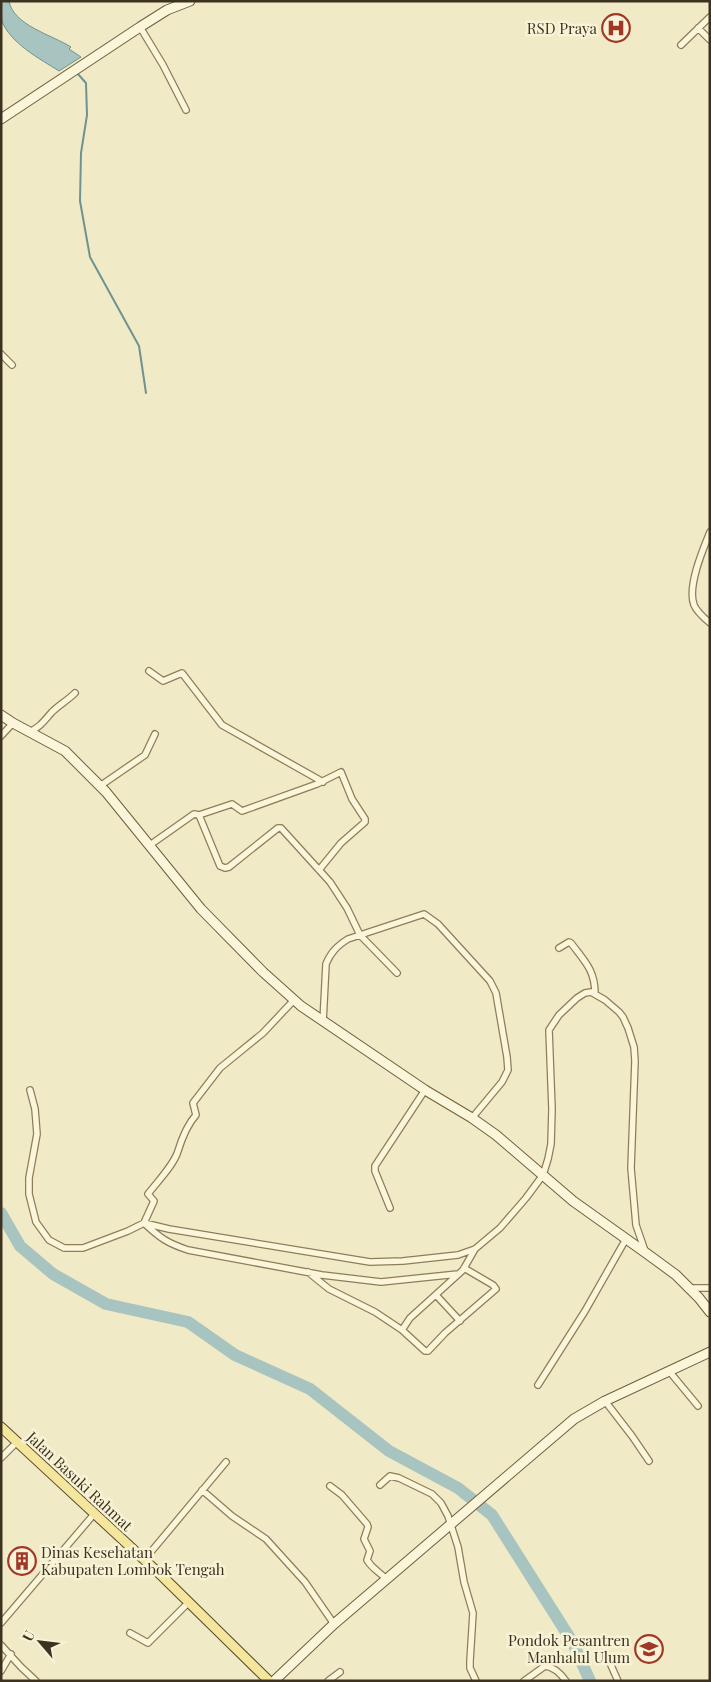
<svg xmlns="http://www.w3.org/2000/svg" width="711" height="1682" font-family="'Playfair Display',serif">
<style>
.water{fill:#a8c4c0;stroke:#6e9390}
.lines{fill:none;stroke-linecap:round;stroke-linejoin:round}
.stream{stroke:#6e9390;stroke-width:2}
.river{stroke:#a8c4c0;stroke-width:12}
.street-casing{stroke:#8e7d5a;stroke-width:8}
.secondary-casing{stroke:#705e3e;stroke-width:11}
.primary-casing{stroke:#5b4a2f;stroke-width:11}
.street{stroke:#fbf6da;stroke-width:5.5}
.secondary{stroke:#fbf6da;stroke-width:9}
.primary{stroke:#f5e69d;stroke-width:9}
.labels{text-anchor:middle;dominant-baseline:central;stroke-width:5;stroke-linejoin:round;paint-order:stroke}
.poi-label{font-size:15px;fill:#3d321f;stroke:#f8f3d6;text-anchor:end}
.street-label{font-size:15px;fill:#3d321f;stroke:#f8f3d6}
</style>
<rect width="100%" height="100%" fill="#f1eac6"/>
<!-- water -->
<path class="water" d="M1,1H9C13,25 52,35 71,47L69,49L81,57L59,71C40,59 10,43 2,21C0,16 1,7 1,1Z"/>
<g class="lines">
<!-- stream -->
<path class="stream" d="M77,73L86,83L87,115L81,153L80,201L90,257L139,346L146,393"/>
<!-- river -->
<path class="river" d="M1,1213L20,1246L53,1274L106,1304L188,1322L235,1355L310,1389L389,1451L458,1488L492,1515L573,1643L590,1681"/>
<defs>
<path id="street" d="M140,27L163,65L186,110
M698,28L710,40
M681,45L710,17
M1,354L12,365
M710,532C703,549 687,587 694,605C697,612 704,618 710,623
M149,671L163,681L182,673L222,725L323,782
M30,732C42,725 43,722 52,712C59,705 68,700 75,693
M1,736L13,723
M100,786L145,755L155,734
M199,815L232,804L242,811L317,784L341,772L352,799L365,819V822L341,843L319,870
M150,845L194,814L199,815L220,866L225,868L229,867L278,828H281L330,882L347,908L360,935L397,973
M559,948L569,942L571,943C585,962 595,970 595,994
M294,1000L263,1033L220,1068L193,1103L196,1115C187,1125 182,1138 178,1151C174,1165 157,1182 148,1194L154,1201L144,1223C160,1238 167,1243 188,1250L322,1275L381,1282L458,1274
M323,1022L326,964C331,952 337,946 348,939L424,914L438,924L490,981L496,993L507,1057L508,1070L502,1082L472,1118
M30,1090L35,1109L37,1134L29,1178V1194L36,1222L49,1240L64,1248H83L128,1231L144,1223L169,1229L370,1262L403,1261L458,1255L475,1249L500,1228L526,1198L543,1175L548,1159L551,1144L552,1109L549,1030L559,1015L577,998L585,993L591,992L605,1000L619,1012L623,1017L628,1028L634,1047L635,1061L631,1168L636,1225L645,1251
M390,1208L375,1171V1166L425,1090
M464,1268L493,1285L496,1289L445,1333L428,1351H425L402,1330L410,1318L463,1270L475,1249
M308,1272L329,1289L375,1312L402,1330
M690,1288H710
M436,1295L460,1321
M669,1371L698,1406
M538,1385L585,1311L626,1239
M605,1401L632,1436L649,1461
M1,1458L18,1441
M380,1485L390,1476L399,1478L432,1494L441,1503L448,1516L458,1547L464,1582L473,1613L470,1661V1668L476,1681
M330,1486L342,1495L367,1524L368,1527L364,1539L370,1551L367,1560C373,1570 379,1571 386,1579
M202,1490L232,1516L266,1539L305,1582L334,1624
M145,1559L226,1462
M1,1623L95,1513
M130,1633L148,1643L189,1602
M1,1645L21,1667L36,1681
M610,1663L618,1681
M1,1671L11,1654
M328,1681L340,1672
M524,1681L545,1666C554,1667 561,1674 566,1681"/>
<path id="secondary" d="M1,119L140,27L167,10L190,1
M1,715L13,723L65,751L106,792L201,909L263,972L301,1006L425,1090L472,1118L496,1135L573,1201L646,1253L676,1275L699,1298L710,1312
M274,1681L334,1624L574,1419L605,1401L710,1352"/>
<path id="primary" d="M1,1427L163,1577L269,1681"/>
</defs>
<!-- street casing -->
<use href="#street" class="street-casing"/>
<!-- secondary casing -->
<use href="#secondary" class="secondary-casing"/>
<!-- primary casing -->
<use href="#primary" class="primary-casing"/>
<!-- street -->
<use href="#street" class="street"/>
<!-- secondary -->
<use href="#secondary" class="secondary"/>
<!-- primary -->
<use href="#primary" class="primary"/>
</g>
<!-- icons -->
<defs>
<symbol id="hospital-ring" viewBox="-11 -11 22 22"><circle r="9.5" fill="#f8f3d6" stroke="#a03827" stroke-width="1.5"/><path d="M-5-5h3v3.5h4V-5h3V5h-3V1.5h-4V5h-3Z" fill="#a03827"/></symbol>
<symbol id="building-ring" viewBox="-11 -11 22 22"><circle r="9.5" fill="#f8f3d6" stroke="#a03827" stroke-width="1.5"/><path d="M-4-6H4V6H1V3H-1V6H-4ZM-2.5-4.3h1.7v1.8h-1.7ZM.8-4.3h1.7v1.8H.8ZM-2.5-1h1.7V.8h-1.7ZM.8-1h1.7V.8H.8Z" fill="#a03827"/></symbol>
<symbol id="school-ring" viewBox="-11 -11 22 22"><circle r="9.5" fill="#f8f3d6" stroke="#a03827" stroke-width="1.5"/><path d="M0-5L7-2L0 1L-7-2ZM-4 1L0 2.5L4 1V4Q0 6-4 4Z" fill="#a03827"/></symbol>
</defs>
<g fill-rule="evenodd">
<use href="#hospital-ring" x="600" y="12" width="32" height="32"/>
<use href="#building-ring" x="6" y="1545" width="32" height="32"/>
<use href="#school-ring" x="633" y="1633" width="32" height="32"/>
</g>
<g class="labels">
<!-- poi labels -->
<g class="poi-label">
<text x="597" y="28">RSD Praya</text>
<text x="41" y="1552" text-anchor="start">Dinas Kesehatan<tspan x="41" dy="17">Kabupaten Lombok Tengah</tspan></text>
<text x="630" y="1640">Pondok Pesantren<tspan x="630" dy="17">Manhalul Ulum</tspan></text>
</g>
<!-- street labels -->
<g class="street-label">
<text transform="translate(80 1481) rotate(43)">Jalan Basuki Rahmat</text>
</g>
</g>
<!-- border -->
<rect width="711" height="1682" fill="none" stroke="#3d321f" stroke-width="5"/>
<!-- north arrow -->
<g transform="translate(40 1642) rotate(298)" stroke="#f8f3d6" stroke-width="4" paint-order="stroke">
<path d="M0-4L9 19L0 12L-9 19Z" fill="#3d321f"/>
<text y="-8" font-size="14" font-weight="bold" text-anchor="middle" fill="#3d321f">U</text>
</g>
</svg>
